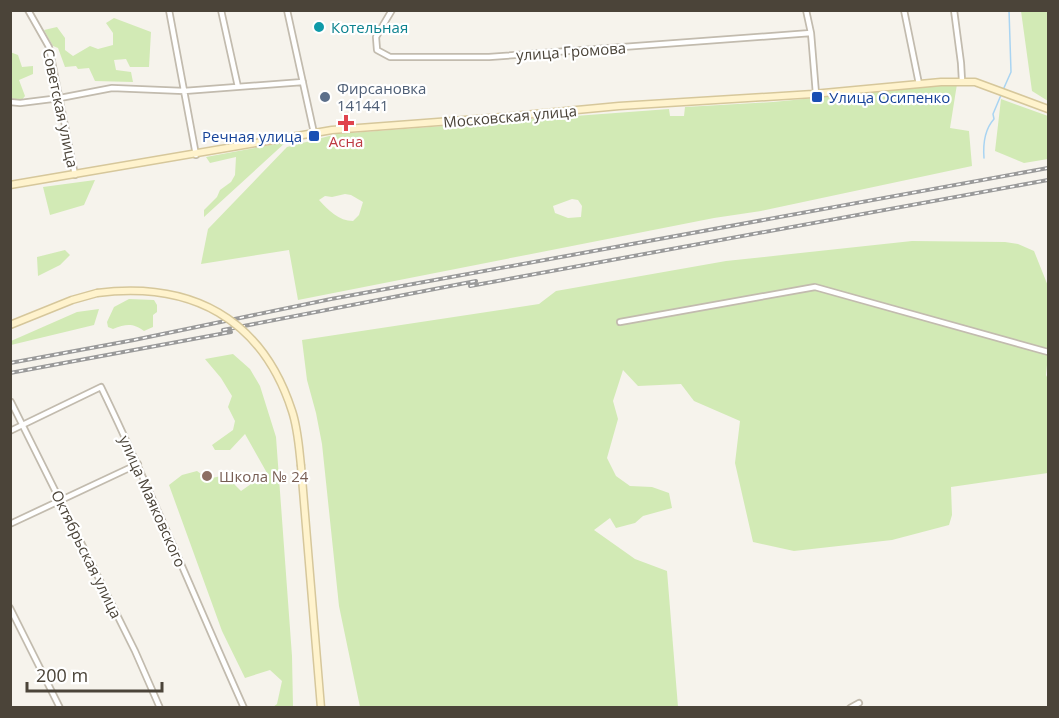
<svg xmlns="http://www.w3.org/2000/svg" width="1059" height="718" font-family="'Open Sans',sans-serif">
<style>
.green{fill:#d2eab5;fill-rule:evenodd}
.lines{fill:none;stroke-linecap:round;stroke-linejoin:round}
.stream{stroke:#a9d4f2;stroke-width:1.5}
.street-casing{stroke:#c2bbae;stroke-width:8}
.secondary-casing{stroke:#d6c79b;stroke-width:9}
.street{stroke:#fff;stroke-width:4.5}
.secondary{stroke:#fff3cd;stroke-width:6}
.rail-casing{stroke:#9a9a9a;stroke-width:4}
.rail{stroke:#fff;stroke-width:1.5;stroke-dasharray:4.5;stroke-linecap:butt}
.secondary-bridge-casing{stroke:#d6c79b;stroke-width:9;stroke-linecap:butt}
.secondary-bridge{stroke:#fff3cd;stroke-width:6}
.culture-dot{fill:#0f9aa8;stroke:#fff;stroke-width:2}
.service-dot{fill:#5c6f8a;stroke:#fff;stroke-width:2}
.transit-dot{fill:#1a4fb4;stroke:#fff;stroke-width:2}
.health-dot{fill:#e0444e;stroke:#fff;stroke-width:2}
.education-dot{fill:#8d6e63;stroke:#fff;stroke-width:2}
.labels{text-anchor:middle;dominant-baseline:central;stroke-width:4.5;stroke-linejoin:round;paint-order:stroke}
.culture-label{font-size:15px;fill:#0d838f;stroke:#fff;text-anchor:start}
.street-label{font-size:15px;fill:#4b4439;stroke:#fff}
.service-label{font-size:15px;fill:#4e5e75;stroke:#fff;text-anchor:start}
.transit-label{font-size:15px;fill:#164399;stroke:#fff;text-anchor:start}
.health-label{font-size:15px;fill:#be3a42;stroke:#fff}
.education-label{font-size:15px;fill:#785e54;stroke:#fff;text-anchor:start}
</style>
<rect width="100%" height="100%" fill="#f6f3ec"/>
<!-- green -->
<path class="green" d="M1021,11H1048V101L1032,91Z
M114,18L151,32L149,67H130L126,59L114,60L116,70L131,72L133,82L95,81L89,68L78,69L76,66L65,67L58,48L53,46L44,30L57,27L65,38V50L73,56L90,46L98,49L113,45V33L106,23Z
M10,52L18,55L22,67L33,66V74L19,80L25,96L21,101L11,98Z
M957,84L950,128L969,131L972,166L761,211L714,218L298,300L289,250L201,264L208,229L287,147L337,134L669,109L670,116H684L685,107L773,102ZM345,194L351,195L363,202L359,215L353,221C339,221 328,210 319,200L325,196L332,197ZM572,199L578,200L582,206L581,217L568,218L555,213L553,206Z
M1001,99L1048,116V159L1024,163L995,151Z
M286,142L204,217V210L217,197L220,190L231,182L235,175L236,157L210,163L206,157Z
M95,180L84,205L50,215L43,187Z
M912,241L1005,242L1018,244L1034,251L1048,286V355L1046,375L1048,379V473L951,487L952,515L949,525L892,540L794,551L753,542L735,463L740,421L694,401L681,384L638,386L623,370L613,401L618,419L607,458L616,476L630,486L652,487L669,493L672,508L643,516L635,523L616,528L610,518L594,530L635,559L667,571L678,707H360L339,606L322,444L316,413L307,380L302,340L539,304L556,291L726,261Z
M65,250L70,255L60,265L38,276L37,257Z
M129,299L154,300L157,305V312L153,315V327L144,331C133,323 126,324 113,329L108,327L107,322L114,307Z
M99,309L94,325L11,345V341L77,312Z
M233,354L250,369L260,386L276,437L292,656L293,707H273L277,704L282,681L270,670L245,678L222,631L169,485L182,475L197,471L208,479L225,475L241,491L267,473L245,434L230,450H215L212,445L233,430L235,421L228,407L232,396L221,378L205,359Z"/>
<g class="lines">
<!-- stream -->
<path class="stream" d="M1003,90L1011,72L1009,10
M984,158C983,145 985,129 994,119L993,114L1001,95"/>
<defs>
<path id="street" d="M28,10L49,47L75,175
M169,10L196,155
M221,10L238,87
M287,10L314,133
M392,10L376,37L377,50L390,57H489L811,33
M806,10L811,33L816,94
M904,10L919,84
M954,10L961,63L962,81
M10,102L20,103L60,98L112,88L184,91L303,82
M620,322L815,287L1048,352
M11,402L135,651L160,708
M10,431L101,387C152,492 196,601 244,708
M10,524L138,464
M10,608L60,708
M850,708L859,703"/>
<path id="secondary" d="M10,185L332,130L491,118L619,106L813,94L941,82H975L1048,109
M10,325L72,300L97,293
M301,466L321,708"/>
</defs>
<!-- street casing -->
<use href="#street" class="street-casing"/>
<!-- secondary casing -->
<use href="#secondary" class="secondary-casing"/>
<!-- street -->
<use href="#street" class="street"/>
<!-- secondary -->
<use href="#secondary" class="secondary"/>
<defs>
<path id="rail" d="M470,286L1048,180
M223,330L476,281
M10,363L134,340L331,299L1048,168
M10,373L231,332"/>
</defs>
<!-- rail casing -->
<use href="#rail" class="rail-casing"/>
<!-- rail -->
<use href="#rail" class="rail"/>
<defs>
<path id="secondary-bridge" d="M97,293C191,281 262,318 292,411C298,429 299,448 301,466"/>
</defs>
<!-- secondary-bridge casing -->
<use href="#secondary-bridge" class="secondary-bridge-casing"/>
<!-- secondary-bridge -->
<use href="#secondary-bridge" class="secondary-bridge"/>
</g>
<!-- markers -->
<circle class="culture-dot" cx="319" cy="27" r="6"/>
<circle class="service-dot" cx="325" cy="97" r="6"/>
<g class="transit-dot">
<rect x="811" y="91" width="12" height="12" rx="3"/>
<rect x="308" y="130" width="12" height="12" rx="3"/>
</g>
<path class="health-dot" d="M343 114h6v6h6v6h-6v6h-6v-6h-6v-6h6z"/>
<circle class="education-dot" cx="207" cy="476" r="6"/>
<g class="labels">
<!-- culture labels -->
<g class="culture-label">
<text x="331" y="27">Котельная</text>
</g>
<!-- street labels -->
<g class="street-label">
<text transform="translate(571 51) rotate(-4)">улица Громова</text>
<text transform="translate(61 108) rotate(78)">Советская улица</text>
<text transform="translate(510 116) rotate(-5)">Московская улица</text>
<text transform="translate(153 501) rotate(66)">улица Маяковского</text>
<text transform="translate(87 554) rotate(64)">Октябрьская улица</text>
</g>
<!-- service labels -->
<g class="service-label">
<text x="337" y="88">Фирсановка<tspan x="337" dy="17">141441</tspan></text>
</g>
<!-- transit labels -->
<g class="transit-label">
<text x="829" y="97">Улица Осипенко</text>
<text x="302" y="136" text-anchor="end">Речная улица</text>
</g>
<!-- health labels -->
<g class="health-label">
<text x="346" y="141">Асна</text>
</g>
<!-- education labels -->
<g class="education-label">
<text x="219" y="476">Школа № 24</text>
</g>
</g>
<!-- border -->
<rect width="1059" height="718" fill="none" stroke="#4b4439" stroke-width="24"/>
<!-- scale -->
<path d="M27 682v9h135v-9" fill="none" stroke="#4b4439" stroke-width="3"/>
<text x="36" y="682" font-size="18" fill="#4b4439" stroke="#ffffff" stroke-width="4.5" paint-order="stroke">200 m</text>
</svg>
